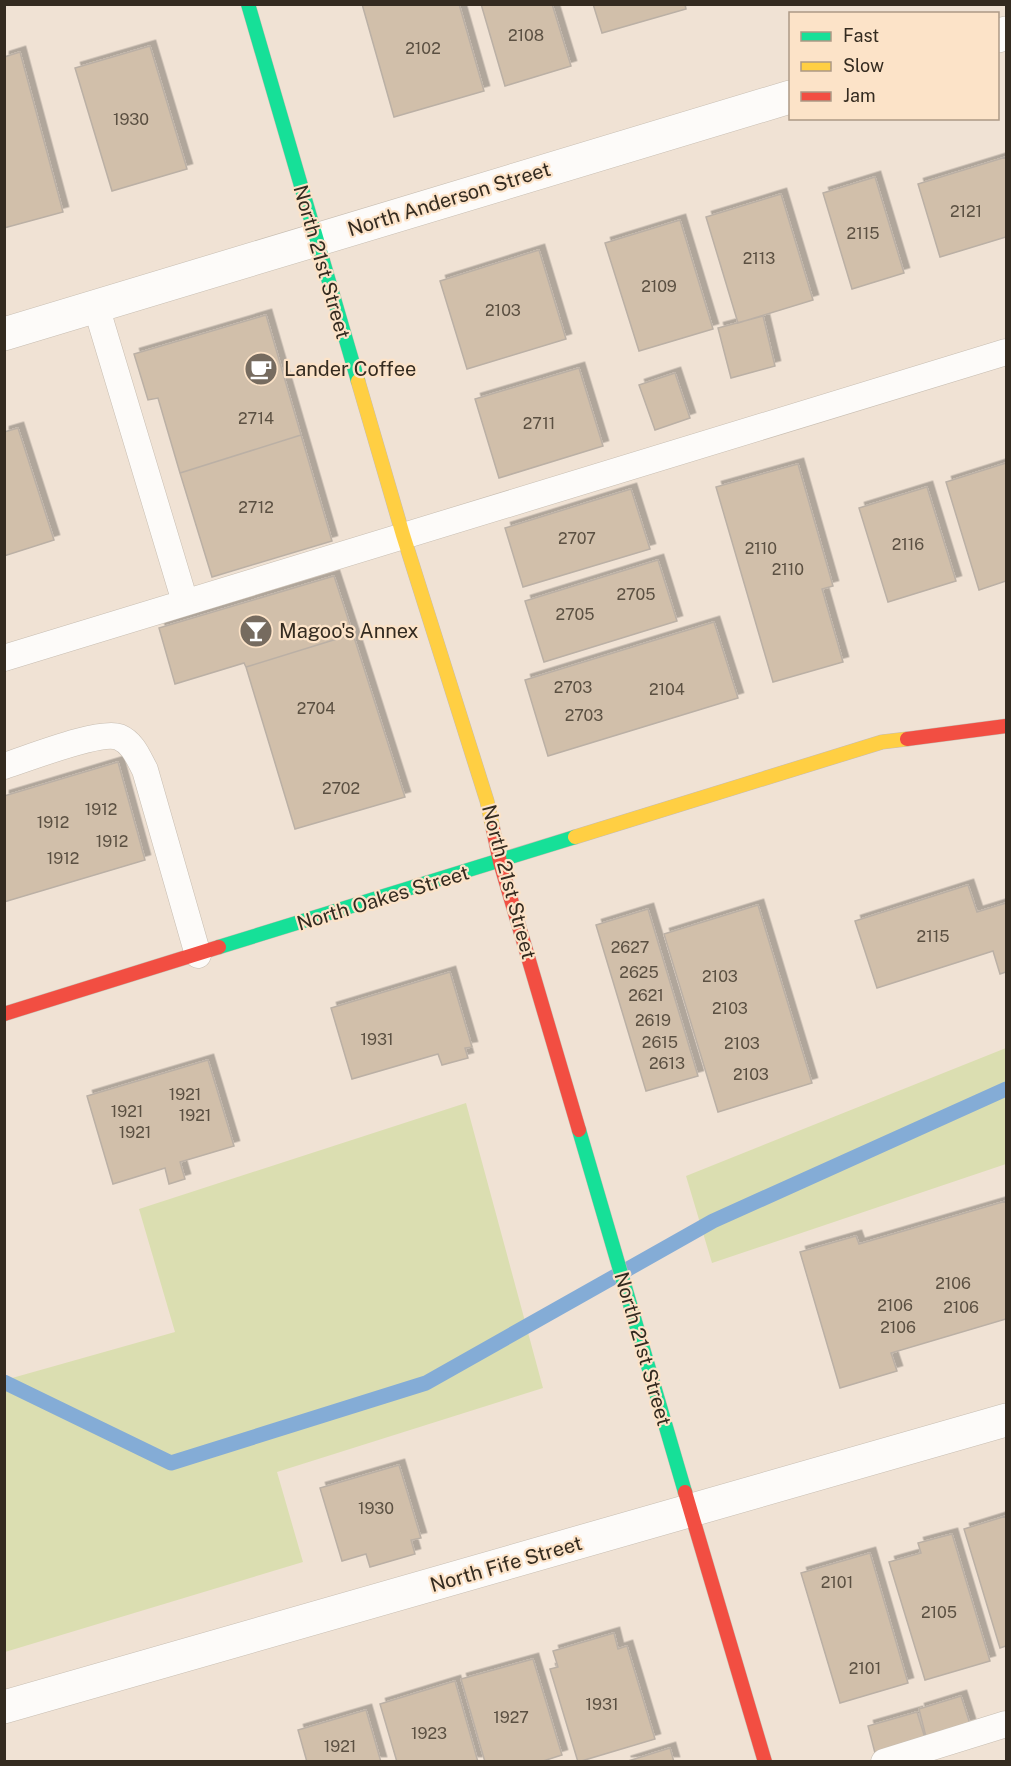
<svg xmlns="http://www.w3.org/2000/svg" width="1011" height="1766" font-family="'Public Sans',sans-serif">
<style>
.green{fill:#dbdeb1}
.lines{fill:none;stroke-linecap:round;stroke-linejoin:round}
.stream{stroke:#84acd6;stroke-width:15}
.building{fill:#d1bfaa;stroke:#bbb0a5;stroke-width:1.5;filter:url(#shadow)}
.lane-casing{stroke:#c7bdb1;stroke-width:27}
.street-casing{stroke:#c7bdb1;stroke-width:34}
.fast-casing{stroke:#c7bdb1;stroke-width:15}
.slow-casing{stroke:#c7bdb1;stroke-width:15}
.jam-casing{stroke:#c7bdb1;stroke-width:15}
.lane{stroke:#fdfbf9;stroke-width:26}
.street{stroke:#fdfbf9;stroke-width:33}
.fast{stroke:#16e098;stroke-width:14}
.slow{stroke:#ffcf43;stroke-width:14}
.jam{stroke:#f24e42;stroke-width:14}
.labels{text-anchor:middle;dominant-baseline:central;stroke-width:4.5;stroke-linejoin:round;paint-order:stroke}
.number-label{font-size:16px;fill:#5b5042}
.street-label{font-size:20px;fill:#342b20;stroke:#fce3c8}
.poi-label{font-size:20px;fill:#342b20;stroke:#fce3c8;text-anchor:start}
</style>
<defs>
<filter id="shadow"><feDropShadow dx="5.5" dy="-5.5" stdDeviation="0" flood-color="#0004"/></filter>
</defs>
<rect width="100%" height="100%" fill="#f0e2d4"/>
<!-- green -->
<path class="green" d="M1006,1048V1164L712,1263L686,1176Z
M466,1103L543,1388L277,1472L303,1562L5,1652V1380L175,1332L139,1209Z"/>
<g class="lines">
<!-- stream -->
<path class="stream" d="M4,1382L171,1463L426,1383L713,1221L1006,1089"/>
</g>
<!-- building -->
<path class="building" d="M362,4H459L484,91L394,117Z
M481,4H552L571,66L505,86Z
M593,4H685L686,9L602,33Z
M150,46L187,169L112,191L75,68Z
M20,52L63,212L4,228V57Z
M1006,157V237L940,257L918,184Z
M875,177L904,273L852,289L823,193Z
M781,194L813,300L738,323L706,217Z
M680,220L713,329L639,351L605,243Z
M539,250L566,339L467,369L440,281Z
M266,315L301,435L180,473L158,398L148,400L134,354Z
M763,316L775,366L731,378L718,328Z
M579,368L603,446L499,478L475,399Z
M675,373L690,418L655,430L639,385Z
M18,428L54,540L4,556V432Z
M301,435L332,541L212,577L180,473Z
M1006,463V581L979,590L946,482Z
M798,464L833,586L822,589L843,662L773,682L716,487Z
M927,487L956,581L888,602L859,508Z
M631,489L650,549L523,587L505,528Z
M658,560L677,621L544,662L525,601Z
M334,576L353,634L246,667L244,663L175,684L159,628Z
M714,622L738,698L548,756L525,680Z
M353,634L405,797L295,829L246,667Z
M118,762L145,860L4,902V796Z
M968,885L977,912L1006,903V972L1000,974L993,951L877,988L855,921Z
M758,905L812,1083L718,1112L664,934Z
M648,909L698,1076L646,1091L596,925Z
M450,972L472,1047L465,1048L468,1058L442,1065L438,1054L352,1079L331,1008Z
M208,1060L234,1146L180,1162L185,1179L169,1184L165,1168L113,1184L87,1096Z
M1006,1201V1319L891,1353L897,1371L840,1388L800,1252L856,1236L859,1244Z
M399,1465L421,1538L411,1540L415,1554L370,1567L366,1554L342,1561L320,1488Z
M1006,1516V1646L1000,1648L964,1529Z
M952,1534L990,1661L925,1680L889,1562L921,1553L918,1543Z
M870,1553L908,1683L840,1703L801,1573Z
M614,1633L618,1649L627,1646L655,1739L578,1762L550,1669L558,1667L553,1651Z
M533,1659L562,1755L540,1762H485L461,1679Z
M455,1681L478,1762H397L380,1704Z
M961,1696L970,1724L926,1737L919,1709Z
M366,1710L381,1762H307L298,1730Z
M917,1712L925,1738L875,1753L868,1726Z
M670,1748L674,1762H625Z"/>
<g class="lines">
<defs>
<path id="lane" d="M96,306L185,602
M4,658L1006,352
M4,766C27,759 99,730 119,737C133,743 138,757 145,770L198,955
M884,1762L1006,1724"/>
<path id="street" d="M998,36L1006,33
M4,334L790,97
M4,1707L1006,1420"/>
<path id="fast" d="M248,4L358,381
M219,947L575,837
M579,1130L685,1492"/>
<path id="slow" d="M358,381L403,535L487,801L493,829
M575,837L882,742L907,739"/>
<path id="jam" d="M907,739L1006,726
M493,829L500,862L579,1130
M4,1014L219,947
M685,1492L765,1762"/>
</defs>
<!-- lane casing -->
<use href="#lane" class="lane-casing"/>
<!-- street casing -->
<use href="#street" class="street-casing"/>
<!-- fast casing -->
<use href="#fast" class="fast-casing"/>
<!-- slow casing -->
<use href="#slow" class="slow-casing"/>
<!-- jam casing -->
<use href="#jam" class="jam-casing"/>
<!-- lane -->
<use href="#lane" class="lane"/>
<!-- street -->
<use href="#street" class="street"/>
<!-- fast -->
<use href="#fast" class="fast"/>
<!-- slow -->
<use href="#slow" class="slow"/>
<!-- jam -->
<use href="#jam" class="jam"/>
</g>
<!-- icons -->
<defs>
<symbol id="cafe-disc" viewBox="-11 -11 22 22"><circle r="9.5" fill="#766b5f" stroke="#fce3c8"/><path d="M-5.5-4.5H6V0H3Q3 3.5 0 3.5H-2.5Q-5.5 3.5-5.5 0ZM3-3.2v2h1.7v-2ZM-6 4.5H4V6H-6Z" fill="#fff"/></symbol>
<symbol id="bar-disc" viewBox="-11 -11 22 22"><circle r="9.5" fill="#766b5f" stroke="#fce3c8"/><path d="M-6-5H6L.8 .8V4.5H3.5V6h-7V4.5H-.8V.8Z" fill="#fff"/></symbol>
</defs>
<g fill-rule="evenodd">
<use href="#cafe-disc" x="242" y="350" width="38" height="38"/>
<use href="#bar-disc" x="237" y="612" width="38" height="38"/>
</g>
<g class="labels">
<!-- number labels -->
<g class="number-label">
<text x="526" y="35">2108</text>
<text x="423" y="48">2102</text>
<text x="131" y="119">1930</text>
<text x="966" y="211">2121</text>
<text x="863" y="233">2115</text>
<text x="759" y="258">2113</text>
<text x="659" y="286">2109</text>
<text x="503" y="310">2103</text>
<text x="256" y="418">2714</text>
<text x="539" y="423">2711</text>
<text x="256" y="507">2712</text>
<text x="577" y="538">2707</text>
<text x="908" y="544">2116</text>
<text x="761" y="548">2110</text>
<text x="788" y="569">2110</text>
<text x="636" y="594">2705</text>
<text x="575" y="614">2705</text>
<text x="573" y="687">2703</text>
<text x="667" y="689">2104</text>
<text x="316" y="708">2704</text>
<text x="584" y="715">2703</text>
<text x="341" y="788">2702</text>
<text x="101" y="809">1912</text>
<text x="53" y="822">1912</text>
<text x="112" y="841">1912</text>
<text x="63" y="858">1912</text>
<text x="933" y="936">2115</text>
<text x="630" y="947">2627</text>
<text x="639" y="972">2625</text>
<text x="720" y="976">2103</text>
<text x="646" y="995">2621</text>
<text x="730" y="1008">2103</text>
<text x="653" y="1020">2619</text>
<text x="377" y="1039">1931</text>
<text x="660" y="1042">2615</text>
<text x="742" y="1043">2103</text>
<text x="667" y="1063">2613</text>
<text x="751" y="1074">2103</text>
<text x="185" y="1094">1921</text>
<text x="127" y="1111">1921</text>
<text x="195" y="1115">1921</text>
<text x="135" y="1132">1921</text>
<text x="953" y="1283">2106</text>
<text x="895" y="1305">2106</text>
<text x="961" y="1307">2106</text>
<text x="898" y="1327">2106</text>
<text x="376" y="1508">1930</text>
<text x="837" y="1582">2101</text>
<text x="939" y="1612">2105</text>
<text x="865" y="1668">2101</text>
<text x="602" y="1704">1931</text>
<text x="511" y="1717">1927</text>
<text x="429" y="1733">1923</text>
<text x="340" y="1746">1921</text>
</g>
<!-- street labels -->
<g class="street-label">
<text transform="translate(449 199) rotate(-17)">North Anderson Street</text>
<text transform="translate(322 262) rotate(74)">North 21st Street</text>
<text transform="translate(509 882) rotate(75)">North 21st Street</text>
<text transform="translate(383 898) rotate(-17)">North Oakes Street</text>
<text transform="translate(643 1349) rotate(74)">North 21st Street</text>
<text transform="translate(506 1564) rotate(-16)">North Fife Street</text>
</g>
<!-- poi labels -->
<g class="poi-label">
<text x="284" y="369">Lander Coffee</text>
<text x="279" y="631">Magoo's Annex</text>
</g>
</g>
<!-- border -->
<rect width="1011" height="1766" fill="none" stroke="#342b20" stroke-width="12"/>
<!-- legend -->
<rect x="789" y="12" width="210" height="108" fill="#fce3c8" stroke="#ac9985" stroke-width="1.5"/>
<rect x="801" y="32" width="30" height="9" fill="#16e098" stroke="#ac9985" stroke-width="1.5"/>
<text x="843" y="42" font-size="18" fill="#342b20">Fast</text>
<rect x="801" y="62" width="30" height="9" fill="#ffcf43" stroke="#ac9985" stroke-width="1.5"/>
<text x="843" y="72" font-size="18" fill="#342b20">Slow</text>
<rect x="801" y="92" width="30" height="9" fill="#f24e42" stroke="#ac9985" stroke-width="1.5"/>
<text x="843" y="102" font-size="18" fill="#342b20">Jam</text>
</svg>
